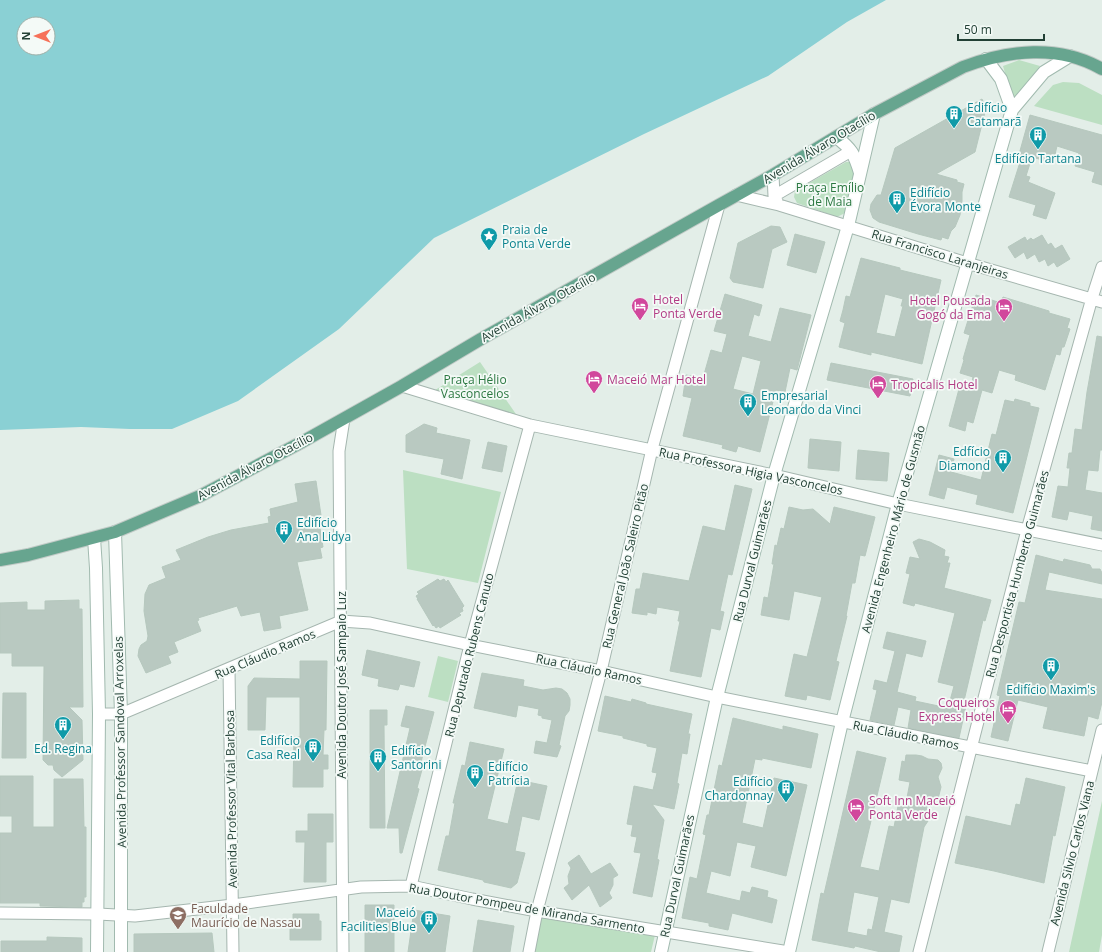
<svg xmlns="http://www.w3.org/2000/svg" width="1102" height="952" font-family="'Open Sans',sans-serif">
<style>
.green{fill:#bcdfc2}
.water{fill:#8ad0d4;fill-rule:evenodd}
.building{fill:#b9c9c1;stroke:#b6c8be;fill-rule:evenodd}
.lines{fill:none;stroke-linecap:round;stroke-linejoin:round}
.street-casing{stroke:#a5b6af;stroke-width:13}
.secondary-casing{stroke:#a1baaf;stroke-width:14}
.primary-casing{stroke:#c1cac6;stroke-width:14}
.street{stroke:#fff;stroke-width:11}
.secondary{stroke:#fff;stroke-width:12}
.primary{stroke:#67a58f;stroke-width:12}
.labels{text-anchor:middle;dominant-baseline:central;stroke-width:3.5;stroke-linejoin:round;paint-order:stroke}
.culture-label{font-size:12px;fill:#0d838f;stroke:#f4faf7;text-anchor:start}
.street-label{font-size:12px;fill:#224035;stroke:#f4faf7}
.park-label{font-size:12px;fill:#2b7841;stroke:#f4faf7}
.hotel-label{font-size:12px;fill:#b23c85;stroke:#f4faf7;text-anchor:start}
.education-label{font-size:12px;fill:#785e54;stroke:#f4faf7;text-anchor:start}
</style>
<rect width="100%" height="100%" fill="#e3eee8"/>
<!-- green -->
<path class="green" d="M1019,60L1040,66L1013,101L1003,66Z
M1063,82L1079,83L1102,95V125L1034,106L1053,85Z
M846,162H853L857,173L845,213L837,217L797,203L794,197L795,191Z
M480,362L520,420L432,392Z
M403,470L501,492L478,583L407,569Z
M438,656L458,661L448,702L428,697Z
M1102,801V935L1099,952H1069Z
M542,915L655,935L651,952H535Z"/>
<!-- water -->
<path class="water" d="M0,0H886L847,22L768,76L644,134L434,238L339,329L238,401L172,429H130L81,427L0,430ZM24,24H48V48H24Z"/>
<!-- building -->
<path class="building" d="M982,99L986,108L975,152L936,174L957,180V182L964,184L962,192V201L960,215L955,227L951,231L948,239L942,237L941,240L918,234L879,222L873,218L870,210L871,204L877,195H881L895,148Z
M1030,115L1102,135V185L1092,182L1095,172L1075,166L1079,153L1057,146L1053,163L1032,157L1026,176L1030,177L1028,182L1055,193L1046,219L1033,215L1036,205L1009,197L1021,159L1018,158Z
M771,226L780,227L787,242L772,249L763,288L733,282L730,278L738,243Z
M795,234L825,242L816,273L787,265Z
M1042,235L1048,245L1051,243L1055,249L1062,245L1070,259L1057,267L1054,262L1048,266L1045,259L1039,262L1035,254L1027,259L1024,252L1015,258L1008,247L1025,237L1027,241L1031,238L1033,240Z
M861,258L900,268V270L941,280L922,364L871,352V355L839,347L845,323L840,321L843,310L846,296L850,297ZM885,294L903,299L901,306H903L895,337L876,333Z
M725,294L762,305L759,316L754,314L748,336L771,342L780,308L811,315L797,370L790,368L785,392L776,390L760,452L738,446L736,452L722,448L723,445L683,436L692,398L683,396L686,375L703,378L711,350L722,353L727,334L714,331ZM742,356L761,361L753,394L733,389Z
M976,295L1001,303L1003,297L1049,311V313L1070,319L1067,328L1070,329L1064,347H1062L1060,355L1056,354L1045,390L1015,380L1016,375L999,370L992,393L982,390L973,423L967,421L965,431L949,426L959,389L970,391L973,377L960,373L964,360L963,359L970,335L964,333Z
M1097,336L1102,337V450H1100L1098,471L1088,470L1085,490L1102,493V531L1091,529L1093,516L1069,511L1067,520L1052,517L1058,486L1068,487L1070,468H1067L1069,453H1072L1075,429L1082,430L1087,392Z
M831,363L913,379L910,396L827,380Z
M1015,399L1030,403V406L1039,408L1013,513L976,504L978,495L947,487L944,499L929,495L939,455L954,459L951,472L981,480L992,434L996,435L1005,400L1014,402Z
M424,424L437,428L436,433L470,440L462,479L441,474L444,459L406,452V435Z
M810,439L841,442L839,471L808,468Z
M488,442L507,446L502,472L482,468Z
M858,450L889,453L887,481L856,479Z
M316,481L322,522H319L323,547L320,548L322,558L297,562L308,610L279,616L281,628L264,631L260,612L241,616L237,606L198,618L199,620L197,621L201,631L174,642L178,652L168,656L171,663L146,673L138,656L139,649L141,645L147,641L148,636L144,611L145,594L149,585L166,578L162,567L181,560L176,550L208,537L231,530L269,523L268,517L271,516L270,509L298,502L295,484Z
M735,485L752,489L732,575L728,574L720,611L724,612L720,630L711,628L701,677L670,671L680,621H678L680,611L657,607L656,614L647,612V615L632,613L636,589H640L643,573L689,581L703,526L725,531Z
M789,507L803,510L813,509L830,524L834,507L875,517L865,556L860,555L855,583H852L846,616H847L836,661L839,662L830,700L807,695L806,700L785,696L794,654L807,657L822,597L794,591L789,620L761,615L764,597L768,598L774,564H772L775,545L777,546L781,528L784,529Z
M919,539L930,542L945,550L944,556L949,557L947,563H950L944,588L991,600L985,621L983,620L963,705L966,706L959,738L908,728L911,710L898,707L894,725L870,720L877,690L873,689L875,680L887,683L895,651L883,648L887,632L926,641L922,657L906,653L897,692L916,697L915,701L948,708L954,686L938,682L955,613L915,603L914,606L903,603L910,574L906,573L910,557L920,559L913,542Z
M1036,555L1063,562L1064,559L1090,565L1092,569H1100L1102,573V584L1049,572L1045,590L1102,599V702L1098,719L1088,716L1084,736L1043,728L1048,707L1018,700L1008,741L991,737L1000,696L997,695L1019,602L1025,603Z
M438,579L440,581L444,579L446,582L448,580L464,606L462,608L463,611L459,613L461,615L440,628L439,626L436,628L434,625L433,626L417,599H418L416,596L419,594L417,592Z
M79,600V609H82L83,707H69L82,720L83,760L62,777L54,770L53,765H48L43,760L44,666H12V653H0V603L27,602V610H45V601Z
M367,650L420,662L414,687L400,684L398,690L378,686L379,679L362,675Z
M300,661H327L326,730H324L323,755H328V769H323V787H293L294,737H300V697H266L265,730H248V686L254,678L300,679Z
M482,673L524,680L523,686L543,690L556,688L562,689L567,693L570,699V705L569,711L565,716L559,745L561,746L557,757L534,753L536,741L547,743L552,720L542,718V716L538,715L539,709L518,705L516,717L474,708Z
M3,693H26V758H2Z
M605,696L631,702L632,699L646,703V704L692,714L688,734H690L687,754L682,753L677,783L679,784L674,809L652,804L664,820L657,859L659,860L652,897L633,893L641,853L634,852L637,837L631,836L633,825L627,824L634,786L653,790L657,773L652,772L657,748L647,746V744L623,738V736L598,731Z
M406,706L434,712L420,766H423L417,788L419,789L402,853H400L399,828H387L410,728L401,726Z
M370,710H387V725H384L385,828H370Z
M733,718L783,730V726L818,734L811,768L762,758V760L755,759L742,823L763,828L774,778L807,785L786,876L751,867L756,846L737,842L730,876L711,871L706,893L740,901L742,891L750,893L752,887L768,891L767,897L777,900L772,923L732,913L728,930L709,926V923L682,918L690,877L697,879L706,835L703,834L707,815H709L719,765L722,766Z
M470,742L504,749L487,819L508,824L518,780L547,786L539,820L522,816L515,851L525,853L517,883L511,888L484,882L483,880L438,870L446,836H449L455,803H453L462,765L465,766Z
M857,751L886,758L860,867L879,871L889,826L894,827L898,806L903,807L904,803H906L910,782L899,780L902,761L905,762L906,755H916L922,756L928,759L938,760L941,763L942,768L938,777L941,787L938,799L929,797L925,816L928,821L924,827L909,903L891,899L884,932L902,936L899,952H881L855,946L854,948L812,940L821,893L824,894ZM854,892L879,897L872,930L868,929L867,936L847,932Z
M0,776H33V827H54V779H83L84,827H86V897H84V902H82V907L40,906V903H0V833H12V816H0Z
M1026,778L1065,787L1055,836L1053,835L1044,883L994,871L955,863L966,816L1011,826L1016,804L1020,805Z
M308,814H333V842H326V882H304L305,842H296V831H308Z
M579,855L591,874L610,863L618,875L613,878V885L609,893L612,898L600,907L589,885L572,900L564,888L569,884L568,876L571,868L568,863Z
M365,905H394V952H365Z
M414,910L450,916L445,952H408Z
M293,914H319V921H321V940H290V921H293Z
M478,920L514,926L510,952H473Z
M212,933L214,952H134V934Z
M47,937L82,938V952H1V941H47Z"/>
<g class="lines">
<defs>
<path id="street" d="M773,175L774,196L777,201
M736,195L779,205L967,263L1102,302
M774,196L851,151
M402,386L530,425L774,475L898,504L1102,545
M229,669L233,952
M99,714H121L341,621L370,623L470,645L601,671L717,697L1092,771
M411,886L470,645L530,425
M0,913L98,914L135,916L233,905L361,887L411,886L472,899L537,911L789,952
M343,952L339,451L344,419
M529,952L537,911L601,671L652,449L719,205
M919,952L1027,530L1092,298L1102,267
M1048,952L1102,730"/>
<path id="secondary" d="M986,59L1001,79L1012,110
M836,137C851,148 855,155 860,173
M115,532L121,714V952
M94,538L96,568L99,714L97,952
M661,952L717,697L774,475L848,226L874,114
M789,952L842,722L898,504L1012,110L1044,72L1070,56"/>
<path id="primary" d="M0,560L28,555L115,532L200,496L302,442L402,386L481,339L719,205L773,175L874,114L963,67C1008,50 1059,44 1102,69"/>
</defs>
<!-- street casing -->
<use href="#street" class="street-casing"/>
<!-- secondary casing -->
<use href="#secondary" class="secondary-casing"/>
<!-- primary casing -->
<use href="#primary" class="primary-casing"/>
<!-- street -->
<use href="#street" class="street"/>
<!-- secondary -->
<use href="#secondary" class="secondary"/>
<!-- primary -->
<use href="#primary" class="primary"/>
</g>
<!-- icons -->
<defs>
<symbol id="building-pin" viewBox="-11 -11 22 30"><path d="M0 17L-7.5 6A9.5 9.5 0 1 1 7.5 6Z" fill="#0f9aa8" stroke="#f4faf7"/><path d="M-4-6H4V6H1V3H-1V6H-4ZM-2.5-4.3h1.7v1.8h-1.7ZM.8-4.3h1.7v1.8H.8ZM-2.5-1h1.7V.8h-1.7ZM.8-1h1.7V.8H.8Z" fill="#fff"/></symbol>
<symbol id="sight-pin" viewBox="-11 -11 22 30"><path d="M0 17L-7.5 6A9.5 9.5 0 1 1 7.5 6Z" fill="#0f9aa8" stroke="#f4faf7"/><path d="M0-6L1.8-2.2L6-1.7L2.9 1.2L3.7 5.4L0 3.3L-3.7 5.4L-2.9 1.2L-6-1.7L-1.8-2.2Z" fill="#fff"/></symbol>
<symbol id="hotel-pin" viewBox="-11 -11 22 30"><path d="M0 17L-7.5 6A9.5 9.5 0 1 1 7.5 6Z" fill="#d1479c" stroke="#f4faf7"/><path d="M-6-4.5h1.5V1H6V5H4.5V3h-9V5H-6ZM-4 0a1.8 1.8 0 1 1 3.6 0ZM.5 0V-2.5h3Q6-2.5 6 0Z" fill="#fff"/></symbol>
<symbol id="university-pin" viewBox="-11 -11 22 30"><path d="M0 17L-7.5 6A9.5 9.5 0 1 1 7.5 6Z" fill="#8d6e63" stroke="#f4faf7"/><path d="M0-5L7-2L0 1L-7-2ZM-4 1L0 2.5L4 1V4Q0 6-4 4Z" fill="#fff"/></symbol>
</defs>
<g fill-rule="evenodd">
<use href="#building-pin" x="944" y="104" width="20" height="27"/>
<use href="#building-pin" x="1028" y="125" width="20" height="27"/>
<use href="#building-pin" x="887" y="189" width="20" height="27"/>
<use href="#sight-pin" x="479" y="226" width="20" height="27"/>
<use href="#hotel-pin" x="630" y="296" width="20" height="27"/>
<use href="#hotel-pin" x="994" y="297" width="20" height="27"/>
<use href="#hotel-pin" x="584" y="369" width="20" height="27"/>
<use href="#hotel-pin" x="868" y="374" width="20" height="27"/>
<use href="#building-pin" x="738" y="392" width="20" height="27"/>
<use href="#building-pin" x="993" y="448" width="20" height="27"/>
<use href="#building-pin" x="274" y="519" width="20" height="27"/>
<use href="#building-pin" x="1041" y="656" width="20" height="27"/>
<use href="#hotel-pin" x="998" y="699" width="20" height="27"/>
<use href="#building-pin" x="53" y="715" width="20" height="27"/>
<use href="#building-pin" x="303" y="737" width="20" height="27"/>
<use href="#building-pin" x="368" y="747" width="20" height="27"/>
<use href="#building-pin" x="465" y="763" width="20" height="27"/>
<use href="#building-pin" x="776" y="778" width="20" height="27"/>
<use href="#hotel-pin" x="846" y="797" width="20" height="27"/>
<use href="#university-pin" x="168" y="905" width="20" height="27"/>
<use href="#building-pin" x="419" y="909" width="20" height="27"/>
</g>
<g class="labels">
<!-- culture labels -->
<g class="culture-label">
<text x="967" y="107">Edifício<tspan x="967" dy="14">Catamarã</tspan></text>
<text x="1038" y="158" text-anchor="middle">Edifício Tartana</text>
<text x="910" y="192">Edifício<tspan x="910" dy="14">Évora Monte</tspan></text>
<text x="502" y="229">Praia de<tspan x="502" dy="14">Ponta Verde</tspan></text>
<text x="761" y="395">Empresarial<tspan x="761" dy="14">Leonardo da Vinci</tspan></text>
<text x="990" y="451" text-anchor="end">Edfício<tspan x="990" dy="14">Diamond</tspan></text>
<text x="297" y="522">Edifício<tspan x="297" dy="14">Ana Lidya</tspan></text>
<text x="1051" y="689" text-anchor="middle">Edifício Maxim's</text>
<text x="300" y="740" text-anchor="end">Edifício<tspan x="300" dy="14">Casa Real</tspan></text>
<text x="63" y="748" text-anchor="middle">Ed. Regina</text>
<text x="391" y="750">Edifício<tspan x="391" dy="14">Santorini</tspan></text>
<text x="488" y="766">Edifício<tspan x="488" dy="14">Patrícia</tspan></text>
<text x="773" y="781" text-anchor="end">Edifício<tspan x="773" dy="14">Chardonnay</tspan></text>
<text x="416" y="912" text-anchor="end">Maceió<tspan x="416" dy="14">Facilities Blue</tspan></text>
</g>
<!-- street labels -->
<g class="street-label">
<text transform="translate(819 147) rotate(-31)">Avenida Álvaro Otacílio</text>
<text transform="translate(940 254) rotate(17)">Rua Francisco Laranjeiras</text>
<text transform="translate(538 307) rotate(-29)">Avenida Álvaro Otacílio</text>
<text transform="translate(255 466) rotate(-28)">Avenida Álvaro Otacílio</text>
<text transform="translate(751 471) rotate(12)">Rua Professora Higia Vasconcelos</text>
<text transform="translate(893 529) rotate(-75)">Avenida Engenheiro Mário de Gusmão</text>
<text transform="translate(752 561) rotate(-76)">Rua Durval Guimarães</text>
<text transform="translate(625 566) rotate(-77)">Rua General João Saleiro Pitão</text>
<text transform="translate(1017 574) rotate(-75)">Rua Desportista Humberto Guimarães</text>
<text transform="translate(265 654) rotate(-23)">Rua Cláudio Ramos</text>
<text transform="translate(469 655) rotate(-76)">Rua Deputado Rubens Canuto</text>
<text transform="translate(589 669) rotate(12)">Rua Cláudio Ramos</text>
<text transform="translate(341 685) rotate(-90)">Avenida Doutor José Sampaio Luz</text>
<text transform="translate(906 735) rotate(11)">Rua Cláudio Ramos</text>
<text transform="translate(120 742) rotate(-91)">Avenida Professor Sandoval Arroxelas</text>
<text transform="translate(231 799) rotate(-91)">Avenida Professor Vital Barbosa</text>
<text transform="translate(1072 853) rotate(-76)">Avenida Silvio Carlos Viana</text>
<text transform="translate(677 876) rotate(-78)">Rua Durval Guimarães</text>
<text transform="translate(527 908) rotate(10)">Rua Doutor Pompeu de Miranda Sarmento</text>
</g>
<!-- park labels -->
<g class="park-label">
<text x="830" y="187">Praça Emílio<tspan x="830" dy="14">de Maia</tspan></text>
<text x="475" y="379">Praça Hélio<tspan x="475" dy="14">Vasconcelos</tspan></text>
</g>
<!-- hotel labels -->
<g class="hotel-label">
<text x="653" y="299">Hotel<tspan x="653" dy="14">Ponta Verde</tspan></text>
<text x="991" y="300" text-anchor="end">Hotel Pousada<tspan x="991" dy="14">Gogó da Ema</tspan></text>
<text x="607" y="379">Maceió Mar Hotel</text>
<text x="891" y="384">Tropicalis Hotel</text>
<text x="995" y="702" text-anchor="end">Coqueiros<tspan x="995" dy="14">Express Hotel</tspan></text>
<text x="869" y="800">Soft Inn Maceió<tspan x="869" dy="14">Ponta Verde</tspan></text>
</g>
<!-- education labels -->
<g class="education-label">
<text x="191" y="908">Faculdade<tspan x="191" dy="14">Maurício de Nassau</tspan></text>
</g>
</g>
<!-- north arrow -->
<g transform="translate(36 36) rotate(270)"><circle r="19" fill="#f4faf7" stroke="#a0b0a9"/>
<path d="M0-3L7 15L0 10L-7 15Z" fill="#f67159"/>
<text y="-6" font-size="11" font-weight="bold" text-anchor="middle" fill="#224035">N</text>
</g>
<!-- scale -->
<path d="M958 34v6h86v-6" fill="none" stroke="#224035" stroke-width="2"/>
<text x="964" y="34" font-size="12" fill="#224035" stroke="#f4faf7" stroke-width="3" paint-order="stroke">50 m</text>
</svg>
